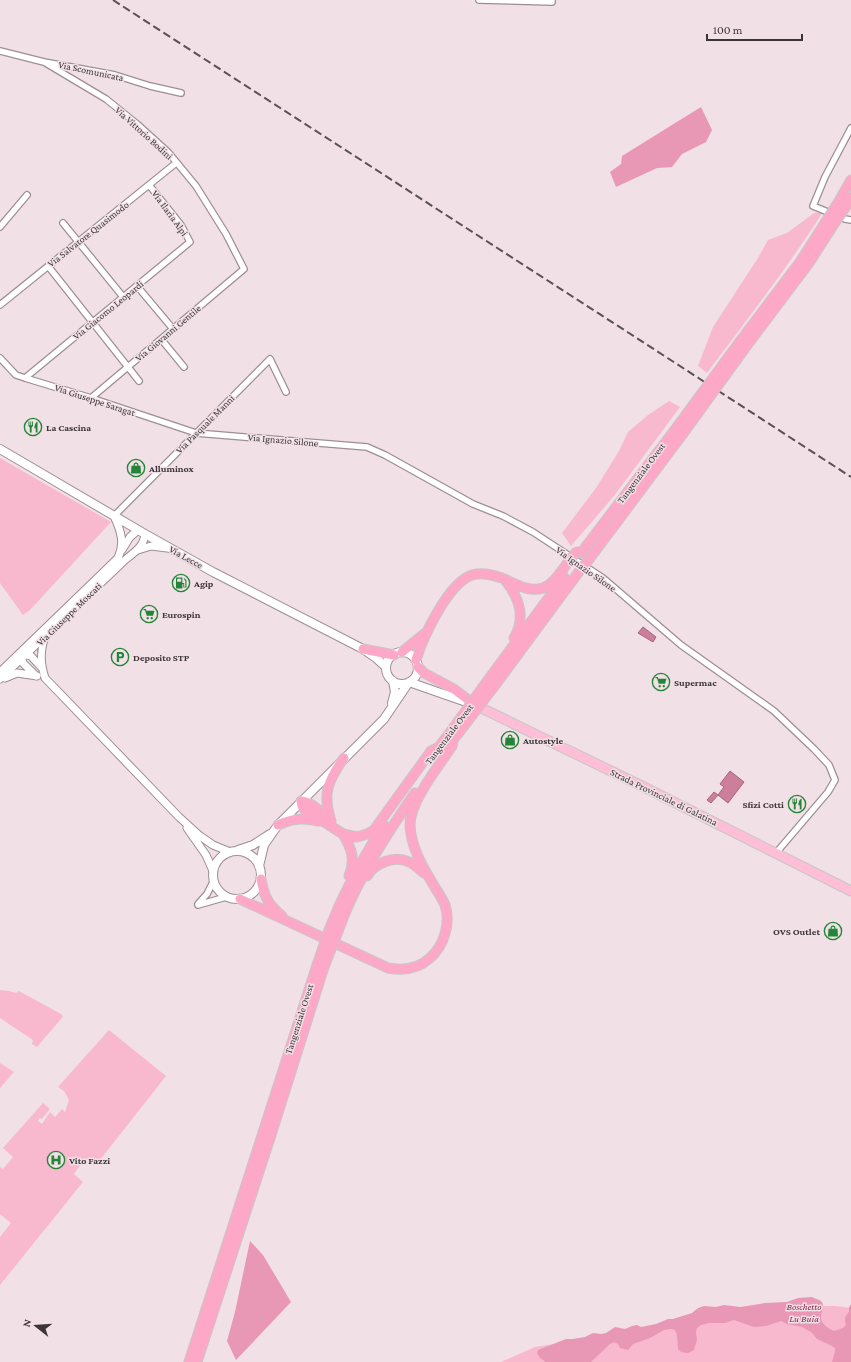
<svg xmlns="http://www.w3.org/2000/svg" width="851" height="1362" font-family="'Crimson Pro',serif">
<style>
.green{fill:#f8b9cf}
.forest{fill:#e897b4}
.water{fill:#cc7e9a;stroke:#a1687c}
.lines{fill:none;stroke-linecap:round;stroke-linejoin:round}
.minor-casing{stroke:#9e8e93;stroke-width:8}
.tertiary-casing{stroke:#9e8e93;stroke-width:9}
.secondary-casing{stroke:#9e8e93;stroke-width:10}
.primary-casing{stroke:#c8c6c7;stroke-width:11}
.trunk-casing{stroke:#c8c6c7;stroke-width:11}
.minor{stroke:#fff;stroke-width:5.5}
.tertiary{stroke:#fff;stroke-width:7}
.secondary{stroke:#fff;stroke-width:8}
.primary{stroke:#febed6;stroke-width:9}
.trunk{stroke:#fea8c8;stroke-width:9}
.rail{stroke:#595153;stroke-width:2;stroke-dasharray:8 4;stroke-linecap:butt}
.trunk-bridge-casing{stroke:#c8c6c7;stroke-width:11;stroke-linecap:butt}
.trunk-bridge{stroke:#fea8c8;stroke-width:9}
.labels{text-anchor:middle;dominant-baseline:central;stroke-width:3;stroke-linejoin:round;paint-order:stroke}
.street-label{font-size:10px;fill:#3c3537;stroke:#f1e0e5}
.poi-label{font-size:10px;font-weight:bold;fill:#3c3537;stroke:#f1e0e5;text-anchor:start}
.park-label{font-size:10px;font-style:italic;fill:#842750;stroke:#f1e0e5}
</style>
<rect width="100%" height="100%" fill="#f1e0e5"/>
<!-- green -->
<path class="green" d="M823,212C787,268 747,320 707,373L698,366L713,327L758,258L768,240L787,233L814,213Z
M669,401L680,407L614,496L571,546L562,533L596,488L619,451L628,432L648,415Z
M0,458L111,522L30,610L23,615L0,583Z
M0,990L9,991L16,993L19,991L61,1014L63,1017L61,1019L37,1047L32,1044L33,1040L0,1018Z
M109,1030L166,1076L96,1165L85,1158L74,1174L83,1182L0,1285V1237L11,1223L0,1214V1167L3,1169L13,1157L3,1148L43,1103L50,1109L42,1119L40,1118L38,1121L42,1124L50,1112L55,1117L62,1109L65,1112L69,1100L64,1091L58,1087Z
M0,1063L14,1072L0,1088Z
M781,1306H835L851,1308V1362H501L535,1347L640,1331Z"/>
<!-- forest -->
<path class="forest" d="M701,107L712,130L706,142L682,154L672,167L657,168L616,187L610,172L621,164L622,156Z
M250,1241L263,1255L291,1302L236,1360L227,1341L235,1312Z
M812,1297C814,1298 819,1300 821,1301C829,1310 809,1319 834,1331L843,1328L846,1325C844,1319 845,1316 849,1312V1307L851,1304V1362H832L835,1352V1348L832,1346L817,1339L811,1332L802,1327L787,1324L781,1321L766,1326L754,1327L734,1320L725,1323H709L701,1325L697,1328L696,1332L697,1340L694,1350L688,1353L681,1352L678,1349L677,1335L675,1330L671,1329L664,1330L650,1338L633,1344L628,1350L620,1348L618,1344L614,1342L610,1344L591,1362H546L540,1358L537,1353L538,1350L566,1339H573L585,1337L593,1333L601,1334L606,1333L615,1327L625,1329L632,1326L637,1325L641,1327L656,1324L668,1319H673L692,1313L698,1308L704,1306L716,1307L724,1305L740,1307L747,1306L765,1303L787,1302L798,1298Z"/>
<!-- water -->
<path class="water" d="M643,627L656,637L653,642L638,633Z
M730,771L744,782L728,803L718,795L711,803L707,800L714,792L718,795L724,787L720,784Z"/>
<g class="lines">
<defs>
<path id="minor" d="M479,0L552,2V0
M0,51L44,62L115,75L150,86L181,93
M44,62L106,99L137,124L168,152L196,186L226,234L244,269L91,398
M851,128L825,177L813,206L845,219L851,220
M63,223L124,298
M0,227L27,195
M48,266L139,381
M137,286L173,329
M0,305L176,163
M161,339L184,367
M0,358L16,375L25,378L91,398L196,433L367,447L385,455L473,504L503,516L533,532L603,578L681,645L774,711L814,749L829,765L835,780L828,792L776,853
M25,378L190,242L181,225L149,185
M114,516L270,359L286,392
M198,904L207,894L213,882
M198,905L226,897"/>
<path id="tertiary" d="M122,550L130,537L138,530
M138,550L151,546L167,548
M45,636C40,651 40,663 45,678L179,817L200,836L213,845L230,852
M0,672L118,558C125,543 121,531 114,516
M36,676L23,663L20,653L31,656L41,667
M5,678L17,673L37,676
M0,679L126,559C135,552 144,546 145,534
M187,828L206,855L213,871"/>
<path id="secondary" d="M0,449L145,534L213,572L363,649L376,658L386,667
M386 668a16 16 0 1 1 32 0a16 16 0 1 1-32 0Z
M392,703L395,692L393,681
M238,850L253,845L270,834
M213 875a24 24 0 1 1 48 0a24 24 0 1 1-48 0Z
M259,866L264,845L278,825L384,719L409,682L472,704"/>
<path id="primary" d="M475,705L646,788L851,891"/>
<path id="trunk" d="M839,201L851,180
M847,205L851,198
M741,340L800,262L825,223
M748,344L809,263L832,227
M581,553L674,431
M590,558L682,435
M505,580C519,597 526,618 514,638
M363,649L394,655
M402,652L424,634
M416,660C423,637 448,583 472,575C482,572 492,575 502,578C514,583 529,593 543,588C553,585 560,573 566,565
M418,667L424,673L454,689L475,705
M488,680L564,577
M496,684L578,573
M449,745L464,726
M435,752L457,723
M331,821C322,794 328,780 344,758
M278,825C292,818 303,818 319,821
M332,826C325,816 314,802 301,801L302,806L304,809L343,834L357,837L367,834L374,830L431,751L437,748
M343,834C351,847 356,860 349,876
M367,876C375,863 394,855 409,862C414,864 419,869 424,873
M261,879C264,896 268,905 282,916
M240,899L388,968C404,971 418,969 430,958C444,946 451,923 445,905C442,898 437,891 433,884C422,866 411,847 410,825C410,801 439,766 452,746L453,741
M339,906C352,878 367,851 384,825
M346,911C363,870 390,829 415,793
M189,1362L317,965
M197,1362L271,1135L324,967"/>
</defs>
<!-- minor casing -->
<use href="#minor" class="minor-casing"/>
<!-- tertiary casing -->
<use href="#tertiary" class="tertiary-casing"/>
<!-- secondary casing -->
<use href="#secondary" class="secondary-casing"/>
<!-- primary casing -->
<use href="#primary" class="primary-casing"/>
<!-- trunk casing -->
<use href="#trunk" class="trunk-casing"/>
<!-- minor -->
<use href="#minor" class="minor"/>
<!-- tertiary -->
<use href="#tertiary" class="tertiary"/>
<!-- secondary -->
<use href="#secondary" class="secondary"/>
<!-- primary -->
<use href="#primary" class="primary"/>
<!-- trunk -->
<use href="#trunk" class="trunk"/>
<!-- rail -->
<path class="rail" d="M113,0C359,159 605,317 851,477"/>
<defs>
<path id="trunk-bridge" d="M825,223L839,201
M832,227L847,205
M674,431L741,340
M682,435L748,344
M566,565L577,551
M578,573L590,558
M457,723L488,680
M464,726L496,684
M317,965L329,930L339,906
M324,967L346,911"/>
</defs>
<!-- trunk-bridge casing -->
<use href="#trunk-bridge" class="trunk-bridge-casing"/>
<!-- trunk-bridge -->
<use href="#trunk-bridge" class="trunk-bridge"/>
</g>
<!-- icons -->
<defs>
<symbol id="restaurant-ring" viewBox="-11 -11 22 22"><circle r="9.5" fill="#f1e0e5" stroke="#238538" stroke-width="1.5"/><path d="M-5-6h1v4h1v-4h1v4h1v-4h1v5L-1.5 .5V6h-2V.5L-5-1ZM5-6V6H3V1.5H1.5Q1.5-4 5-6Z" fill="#238538"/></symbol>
<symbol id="shop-ring" viewBox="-11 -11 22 22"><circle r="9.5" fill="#f1e0e5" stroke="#238538" stroke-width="1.5"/><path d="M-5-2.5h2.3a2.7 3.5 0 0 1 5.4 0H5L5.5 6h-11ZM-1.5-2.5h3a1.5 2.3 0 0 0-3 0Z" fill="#238538"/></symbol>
<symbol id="fuel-ring" viewBox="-11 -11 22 22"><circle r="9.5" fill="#f1e0e5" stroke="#238538" stroke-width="1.5"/><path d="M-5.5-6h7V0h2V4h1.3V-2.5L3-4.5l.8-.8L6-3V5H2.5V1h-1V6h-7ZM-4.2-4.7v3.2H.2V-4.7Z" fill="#238538"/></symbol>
<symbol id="supermarket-ring" viewBox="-11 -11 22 22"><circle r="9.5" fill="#f1e0e5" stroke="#238538" stroke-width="1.5"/><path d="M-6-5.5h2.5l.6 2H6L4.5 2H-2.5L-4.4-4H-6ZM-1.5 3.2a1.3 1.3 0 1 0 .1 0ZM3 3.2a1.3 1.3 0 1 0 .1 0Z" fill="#238538"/></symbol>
<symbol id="parking-ring" viewBox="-11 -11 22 22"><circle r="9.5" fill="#f1e0e5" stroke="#238538" stroke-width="1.5"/><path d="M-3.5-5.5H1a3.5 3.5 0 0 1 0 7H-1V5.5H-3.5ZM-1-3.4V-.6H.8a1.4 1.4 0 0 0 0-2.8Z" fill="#238538"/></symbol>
<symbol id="hospital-ring" viewBox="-11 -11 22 22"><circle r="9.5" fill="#f1e0e5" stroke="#238538" stroke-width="1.5"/><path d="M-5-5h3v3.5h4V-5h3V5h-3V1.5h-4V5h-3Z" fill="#238538"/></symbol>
</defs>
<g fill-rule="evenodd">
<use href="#restaurant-ring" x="23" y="417" width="20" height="20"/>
<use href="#shop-ring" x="126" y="458" width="20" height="20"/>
<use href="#fuel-ring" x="171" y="573" width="20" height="20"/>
<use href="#supermarket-ring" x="139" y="604" width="20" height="20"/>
<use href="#parking-ring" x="110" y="647" width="20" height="20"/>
<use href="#supermarket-ring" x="651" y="672" width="20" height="20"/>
<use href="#shop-ring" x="500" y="730" width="20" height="20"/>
<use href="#restaurant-ring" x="787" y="794" width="20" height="20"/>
<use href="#shop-ring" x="823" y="921" width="20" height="20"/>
<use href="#hospital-ring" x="46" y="1150" width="20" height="20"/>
</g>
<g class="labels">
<!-- street labels -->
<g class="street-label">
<text transform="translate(91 71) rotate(12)">Via Scomunicata</text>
<text transform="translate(144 133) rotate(42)">Via Vittorio Bodini</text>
<text transform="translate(170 213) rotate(54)">Via Ilaria Alpi</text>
<text transform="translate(88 234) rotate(-38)">Via Salvatore Quasimodo</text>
<text transform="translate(108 310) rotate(-39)">Via Giacomo Leopardi</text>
<text transform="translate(168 333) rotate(-40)">Via Giovanni Gentile</text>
<text transform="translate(95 400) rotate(18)">Via Giuseppe Saragat</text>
<text transform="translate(205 424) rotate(-45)">Via Pasquale Manni</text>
<text transform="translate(283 440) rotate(5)">Via Ignazio Silone</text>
<text transform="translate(641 473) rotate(-53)">Tangenziale Ovest</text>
<text transform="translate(186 557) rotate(29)">Via Lecce</text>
<text transform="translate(586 569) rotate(35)">Via Ignazio Silone</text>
<text transform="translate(69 614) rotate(-44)">Via Giuseppe Moscati</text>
<text transform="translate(449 734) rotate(-53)">Tangenziale Ovest</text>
<text transform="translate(664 797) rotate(26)">Strada Provinciale di Galatina</text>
<text transform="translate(299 1019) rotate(-72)">Tangenziale Ovest</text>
</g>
<!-- poi labels -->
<g class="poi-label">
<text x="46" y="427">La Cascina</text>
<text x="149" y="468">Alluminox</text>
<text x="194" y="583">Agip</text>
<text x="162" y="614">Eurospin</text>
<text x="133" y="657">Deposito STP</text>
<text x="674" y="682">Supermac</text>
<text x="523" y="740">Autostyle</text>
<text x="784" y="804" text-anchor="end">Sfizi Cotti</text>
<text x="820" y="931" text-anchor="end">OVS Outlet</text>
<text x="69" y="1160">Vito Fazzi</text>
</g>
<!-- park labels -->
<g class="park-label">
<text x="804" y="1306">Boschetto<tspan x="804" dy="12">Lu Buia</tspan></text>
</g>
</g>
<!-- north arrow -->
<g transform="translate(36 1326) rotate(287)" stroke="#f1e0e5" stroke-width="3" paint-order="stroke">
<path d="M0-3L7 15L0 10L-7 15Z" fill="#3c3537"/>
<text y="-6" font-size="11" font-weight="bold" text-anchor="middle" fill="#3c3537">N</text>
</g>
<!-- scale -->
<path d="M707 34v6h95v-6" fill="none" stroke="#3c3537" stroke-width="2"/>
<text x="713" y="34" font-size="12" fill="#3c3537" stroke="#f1e0e5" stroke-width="3" paint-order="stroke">100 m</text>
</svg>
